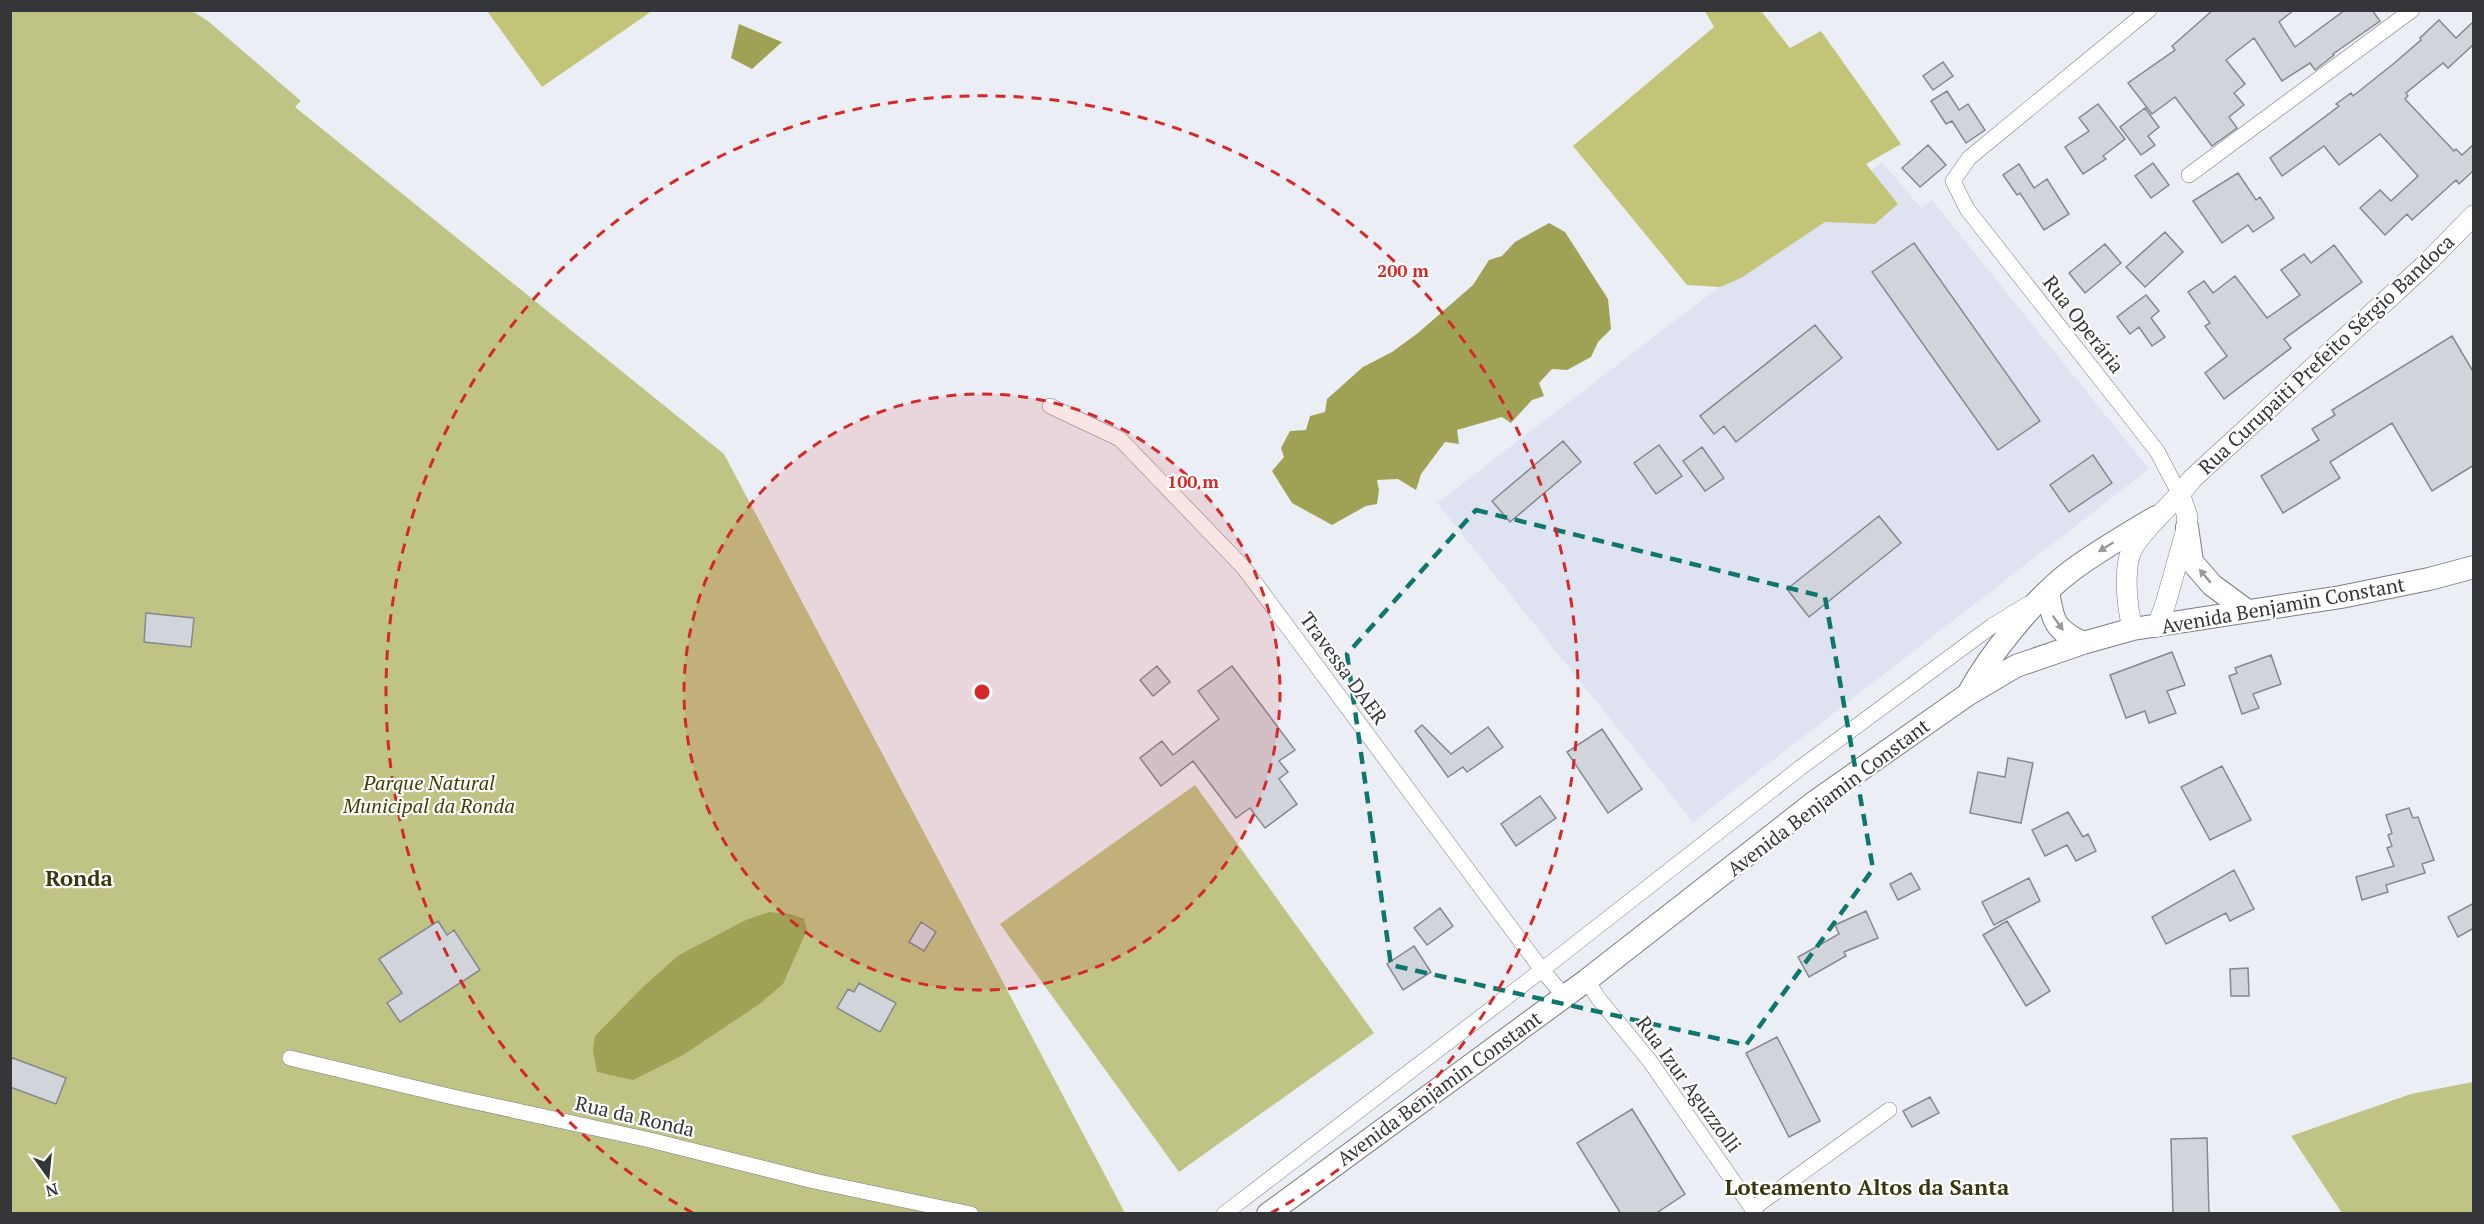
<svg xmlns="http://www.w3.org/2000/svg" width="2484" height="1224" font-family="'PT Serif',serif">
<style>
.built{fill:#dfe3f1}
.green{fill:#bfc384}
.forest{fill:#c2c577}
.water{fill:#9fa255}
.building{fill:#d2d4dc;stroke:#86888f;stroke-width:1.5}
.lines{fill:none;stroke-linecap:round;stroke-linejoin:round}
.minor-casing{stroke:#7c7e85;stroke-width:16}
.tertiary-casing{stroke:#7c7e85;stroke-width:21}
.secondary-casing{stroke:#7c7e85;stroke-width:24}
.minor{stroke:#fff;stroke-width:15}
.tertiary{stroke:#fff;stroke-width:20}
.secondary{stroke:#fff;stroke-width:22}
.oneway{fill:#9a9a9c}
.marked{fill:none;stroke:#0f766e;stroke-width:4.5;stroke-dasharray:12 8;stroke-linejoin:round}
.ring{fill:none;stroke:#d62828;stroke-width:3;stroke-dasharray:10 8}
.labels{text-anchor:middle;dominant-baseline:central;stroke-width:4.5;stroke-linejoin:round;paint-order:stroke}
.street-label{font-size:20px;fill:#353639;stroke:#fff}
.park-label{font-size:20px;font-style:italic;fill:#3f4000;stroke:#fff}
.quarter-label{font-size:22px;font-weight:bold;fill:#37380f;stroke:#fff}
.centre{fill:#d62828;stroke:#fff;stroke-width:3}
.ring-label{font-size:18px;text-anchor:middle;font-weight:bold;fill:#d62828;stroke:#fff;stroke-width:4.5;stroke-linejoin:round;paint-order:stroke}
</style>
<rect width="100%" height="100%" fill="#eceef5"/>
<!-- built -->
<path class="built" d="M1882,162L1921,208L1932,200L2149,469L1693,822L1437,503Z"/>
<!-- green -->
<path class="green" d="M10,11H192L208,21L301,101L295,107L724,454L1125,1213H11Z
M1195,785L1374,1033L1179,1172L1000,924Z
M2473,1082V1213H2342L2291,1136L2411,1094Z"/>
<!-- forest -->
<path class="forest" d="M487,11H652L542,87Z
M1705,11H1761L1790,48L1821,31L1901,144L1866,164L1898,204L1875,224L1825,222L1741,278L1720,287L1687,285L1573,146L1714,27Z"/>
<!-- water -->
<path class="water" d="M739,24L782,42L752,69L731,58Z
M1549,223L1565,232L1608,299L1611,329L1598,342L1591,357L1567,370L1552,369L1539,383L1544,396L1532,400L1511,423L1502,417L1457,430L1459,444L1445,442L1421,474L1416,490L1398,479L1377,480L1379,490L1377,504L1366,506L1332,525L1292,503L1272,471L1284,457L1281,448L1290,431L1306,430L1310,416L1325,412L1327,399L1363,367L1392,352L1418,333L1473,285L1489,260L1502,256L1515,242Z
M769,912L790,914L804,919L807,930L783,984L758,1005L683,1055L633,1080L597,1072L593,1051L595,1036L644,986L679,955L746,920Z"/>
<!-- building -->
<path class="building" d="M2213,10H2294L2279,22L2295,47L2345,10H2372L2380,21L2333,54L2334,55L2315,70L2310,63L2282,81L2254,38L2226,60L2245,84L2234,93L2244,105L2229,117L2237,128L2212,146L2175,97L2152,114L2128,83L2175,50L2172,46Z
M2439,20L2456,38L2474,21V44L2448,68L2443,63L2406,93L2408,96L2405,99L2454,151L2456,149L2462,155L2474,144V170L2459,184L2456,180L2412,220L2407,214L2385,235L2360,208L2380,190L2391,201L2418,176L2380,134L2339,165L2324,146L2282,176L2270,158L2339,106L2336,104L2351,93L2353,96L2392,65L2421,40L2420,38Z
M1943,62L1953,76L1933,90L1923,76Z
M1947,91L1959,110L1968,104L1985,130L1966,143L1952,121L1946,124L1931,101Z
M2098,104L2125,139L2103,156L2106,159L2083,174L2065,147L2089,131L2079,118Z
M2145,108L2159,127L2148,136L2155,145L2141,155L2120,127Z
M1928,145L1946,165L1920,187L1902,168Z
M2153,163L2169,185L2151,198L2135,176Z
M2019,164L2034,188L2047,179L2069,214L2044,230L2020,193L2017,195L2003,175Z
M2238,173L2256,200L2260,197L2274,218L2253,232L2248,225L2222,243L2193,201Z
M2165,232L2183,252L2145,287L2126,267Z
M1914,243L2040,421L1998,450L1872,272Z
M2105,244L2121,263L2085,293L2069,273Z
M2334,245L2362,282L2284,339L2291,348L2224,399L2205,373L2227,356L2205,326L2210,323L2188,292L2204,281L2213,293L2235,276L2267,318L2300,295L2281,270L2304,254L2311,263Z
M2146,295L2159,311L2151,318L2165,337L2152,346L2139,327L2130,334L2117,317Z
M1815,325L1842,358L1736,442L1724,426L1714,434L1700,416Z
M2452,336L2474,373V465L2432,491L2392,423L2330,462L2340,478L2283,513L2261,476L2319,440L2312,429L2335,415L2332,410Z
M1563,441L1581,462L1510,522L1492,501Z
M1659,445L1682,476L1656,494L1634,463Z
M1702,447L1724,478L1705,491L1683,461Z
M2093,455L2112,483L2069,512L2050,485Z
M1879,516L1901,543L1809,617L1787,589Z
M146,613L194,618L191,647L144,642Z
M2172,652L2185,685L2167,691L2176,713L2149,723L2145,711L2126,718L2110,675Z
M2271,655L2281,684L2253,694L2259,708L2242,714L2229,676L2237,673L2235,668Z
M1157,666L1170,682L1153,696L1140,680Z
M1232,666L1295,750L1279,761L1288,772L1279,779L1297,804L1265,828L1250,808L1236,818L1193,761L1161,786L1140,758L1162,741L1173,755L1219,719L1198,691Z
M1422,725L1451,754L1488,727L1503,747L1467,772L1463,767L1448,777L1415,731Z
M1602,729L1642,789L1608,813L1567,752Z
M2008,758L2033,763L2021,823L1970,813L1978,772L2005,777Z
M2222,766L2251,820L2210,840L2181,787Z
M1540,796L1556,818L1516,846L1501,824Z
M2409,808L2413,818L2418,817L2434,860L2422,864L2425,873L2386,885L2388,892L2362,900L2356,877L2394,866L2387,848L2392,846L2388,835L2392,833L2386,815Z
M2068,812L2083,837L2088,834L2096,851L2076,861L2067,845L2045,856L2032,830Z
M2234,870L2254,909L2230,921L2226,913L2166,944L2152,917Z
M1911,873L1920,889L1898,900L1890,884Z
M2029,878L2040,901L1994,925L1982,902Z
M2474,903V928L2458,937L2448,917Z
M1440,908L1453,926L1427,945L1414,928Z
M1866,911L1878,938L1844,952L1846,956L1809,977L1798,957L1839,934L1835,925Z
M438,921L447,935L454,930L480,970L400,1022L387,1003L402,993L379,959Z
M2007,921L2050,991L2026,1006L1983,935Z
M921,922L936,932L924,951L909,942Z
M1414,946L1431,972L1403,990L1387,964Z
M2248,968L2249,996H2231L2230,969Z
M859,983L896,1003L880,1032L837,1008L848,989L854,992Z
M1777,1037L1820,1121L1789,1137L1746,1053Z
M10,1057L66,1078L56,1104L10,1087Z
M1930,1097L1939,1113L1912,1127L1903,1111Z
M1632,1109L1685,1194L1655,1214H1621L1577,1143Z
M2207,1138L2209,1214H2173L2171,1139Z"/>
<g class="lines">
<defs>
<path id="minor" d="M2149,10L1969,158L1953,181L1967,209L2157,451L2180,495
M2189,175L2412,10
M1050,406L1120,439L1244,568L1542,970L1565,997
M1587,980L1598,998L1649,1060L1756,1214
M290,1058L453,1097L650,1140L814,1181L971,1214
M1752,1209L1889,1110
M1224,1214L1542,970L1800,768L1992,626L2028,604"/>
<path id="tertiary" d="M2157,627L2166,602L2187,527V515L2180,495
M2133,629C2127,609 2122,564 2134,546C2150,521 2175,503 2192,479L2428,262L2474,215"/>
<path id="secondary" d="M2187,527L2192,562L2212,585L2246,610
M2048,591C2053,622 2054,629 2083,643
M1968,694C1990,654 2034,599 2071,571C2098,551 2127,534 2156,517
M1268,1214L1587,980L1816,801L1967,695L2016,666L2083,643L2133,629L2341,597L2429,579L2474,567"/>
</defs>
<!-- minor casing -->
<use href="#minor" class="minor-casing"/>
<!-- tertiary casing -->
<use href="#tertiary" class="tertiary-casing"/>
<!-- secondary casing -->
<use href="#secondary" class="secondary-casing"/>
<!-- minor -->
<use href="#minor" class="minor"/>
<!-- tertiary -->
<use href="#tertiary" class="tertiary"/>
<!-- secondary -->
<use href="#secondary" class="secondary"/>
</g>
<!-- one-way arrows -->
<defs><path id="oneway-solid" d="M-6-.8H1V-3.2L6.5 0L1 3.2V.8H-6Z" transform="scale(1.5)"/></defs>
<g class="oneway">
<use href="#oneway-solid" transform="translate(2106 547) rotate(148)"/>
<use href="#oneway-solid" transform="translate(2205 576) rotate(-130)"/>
<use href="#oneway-solid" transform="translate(2058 623) rotate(55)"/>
</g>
<!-- marked area -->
<path class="marked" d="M1476,510L1825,597L1873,869L1746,1045L1391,965L1347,654Z"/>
<!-- distance rings -->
<circle cx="982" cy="692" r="298" fill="#d62828" fill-opacity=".12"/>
<g class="ring">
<circle cx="982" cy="692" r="298"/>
<path d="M693 1213A596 596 0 1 1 1271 1213"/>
</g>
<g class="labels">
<!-- street labels -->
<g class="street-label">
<text transform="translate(2084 324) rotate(52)">Rua Operária</text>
<text transform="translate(2326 354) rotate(-43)">Rua Curupaiti Prefeito Sérgio Bandoca</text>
<text transform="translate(2283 605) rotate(-10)">Avenida Benjamin Constant</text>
<text transform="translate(1344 668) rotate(54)">Travessa DAER</text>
<text transform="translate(1828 797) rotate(-37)">Avenida Benjamin Constant</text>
<text transform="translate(1689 1084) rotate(54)">Rua Izur Aguzzolli</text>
<text transform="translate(1439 1088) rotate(-36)">Avenida Benjamin Constant</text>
<text transform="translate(635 1116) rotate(13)">Rua da Ronda</text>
</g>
<!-- park labels -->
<g class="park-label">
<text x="429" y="782">Parque Natural<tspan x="429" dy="23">Municipal da Ronda</tspan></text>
</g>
<!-- quarter labels -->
<g class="quarter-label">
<text x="79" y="877">Ronda</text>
<text x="1867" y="1186">Loteamento Altos da Santa</text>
</g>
</g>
<circle cx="982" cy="692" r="9" class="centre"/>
<g class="ring-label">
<text x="1403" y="277">200 m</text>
<text x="1193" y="488">100 m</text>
</g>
<!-- border -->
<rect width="2484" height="1224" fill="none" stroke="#353639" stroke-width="24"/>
<!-- north arrow -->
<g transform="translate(48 1176) rotate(165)" stroke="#ffffff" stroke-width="4.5" paint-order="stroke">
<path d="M0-4.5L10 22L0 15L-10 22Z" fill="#353639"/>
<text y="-9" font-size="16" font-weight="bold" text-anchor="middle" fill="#353639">N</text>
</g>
</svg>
